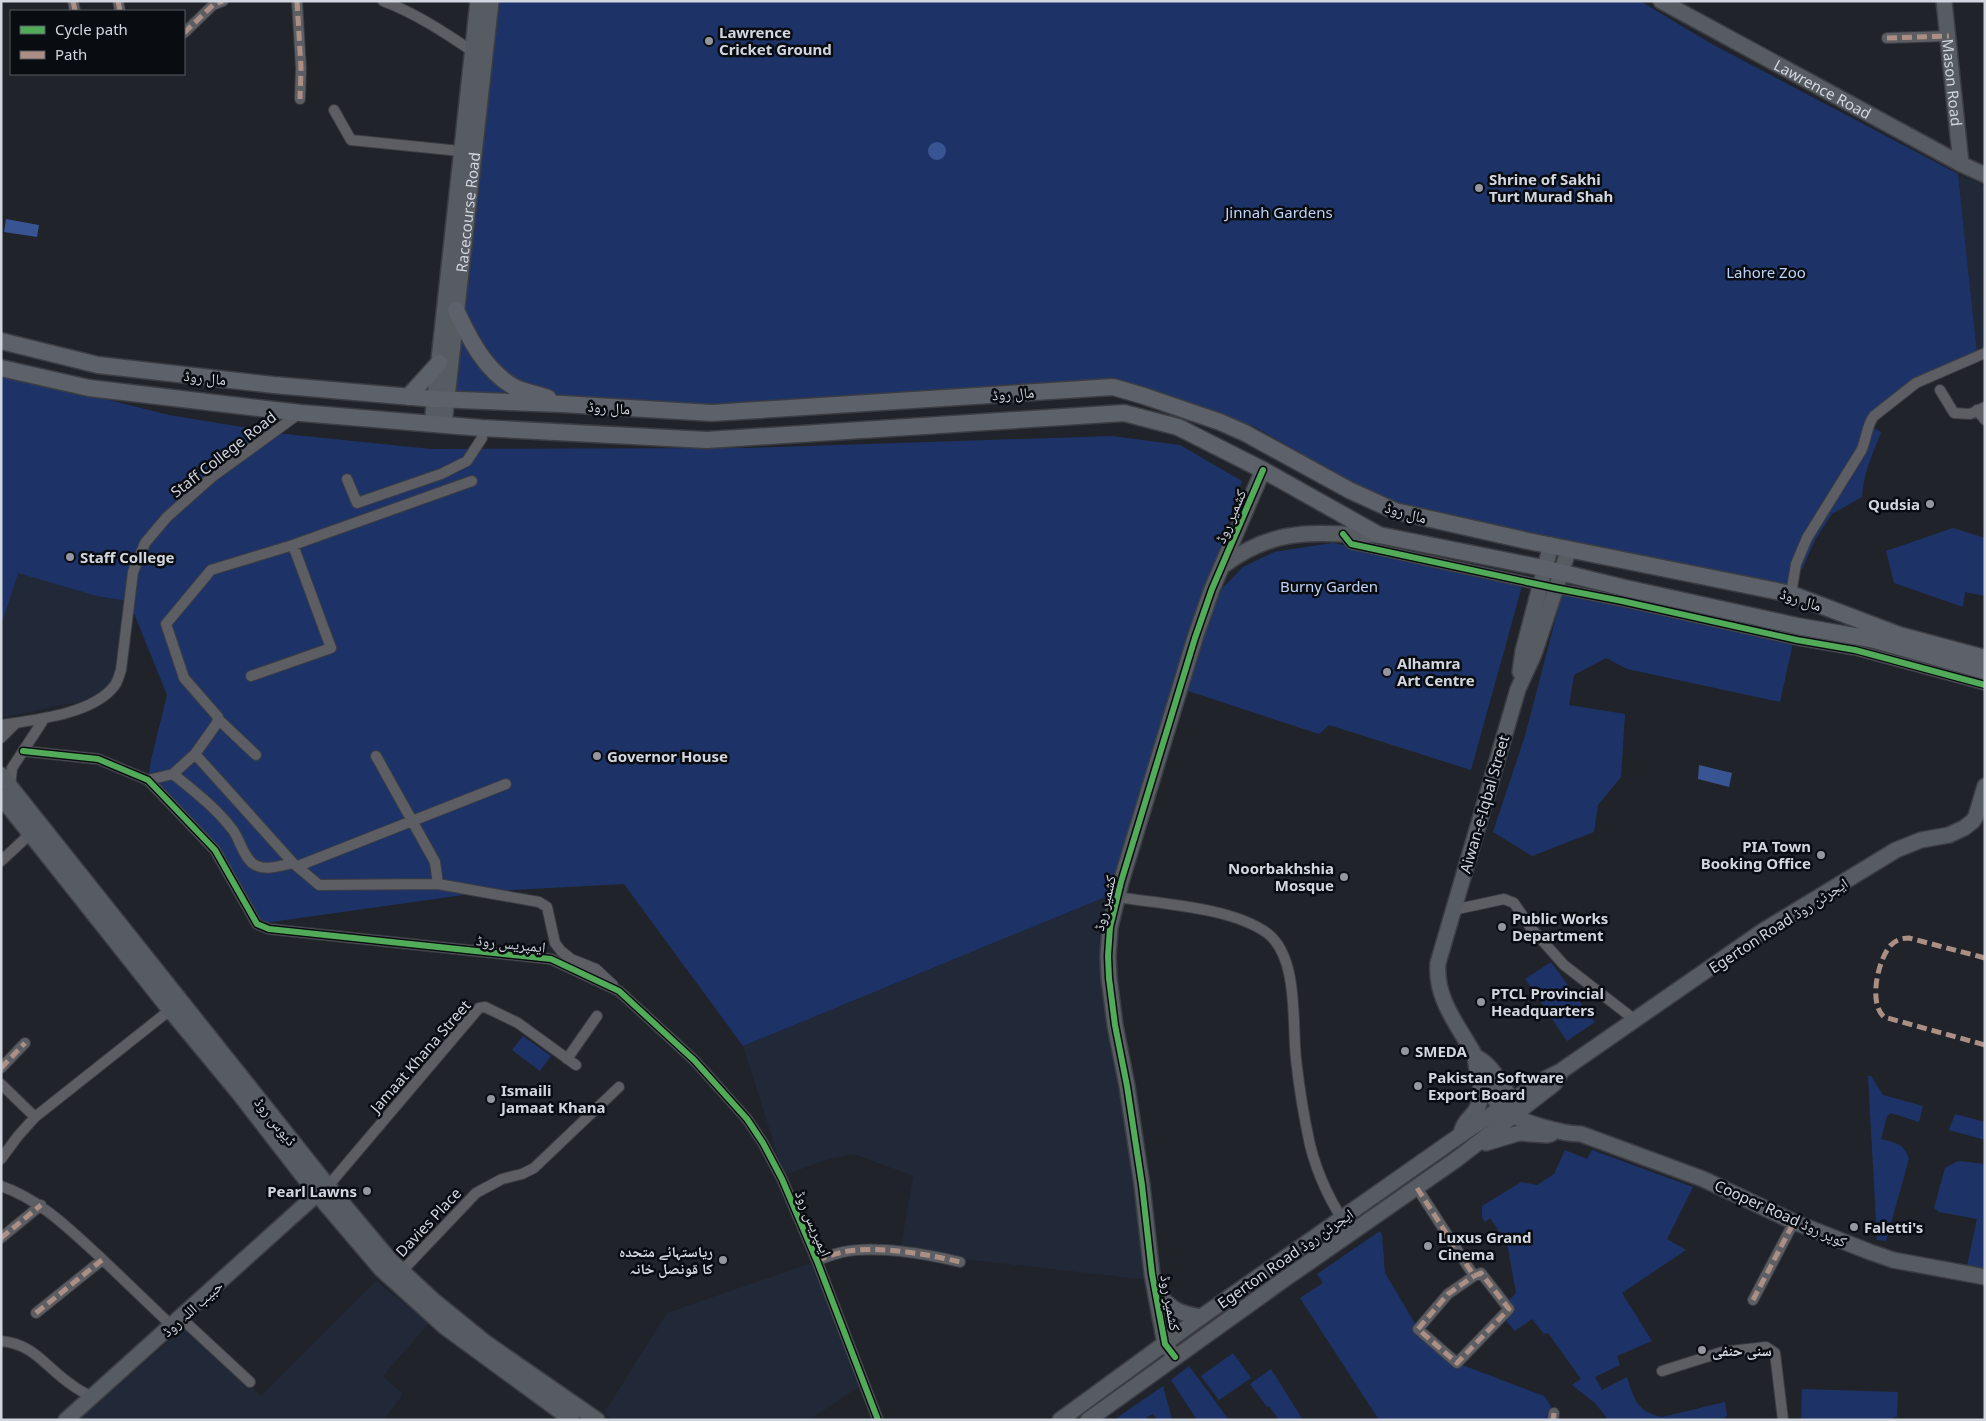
<svg xmlns="http://www.w3.org/2000/svg" width="1986" height="1421" font-family="'Noto Sans','Noto Naskh Arabic',sans-serif">
<style>
.built{fill:#212837}
.green{fill:#1d3368}
.water{fill:#395493}
.lines{fill:none;stroke-linecap:round;stroke-linejoin:round}
.street-casing{stroke:#3b3d43;stroke-width:12}
.secondary-casing{stroke:#3b3d43;stroke-width:18}
.primary-casing{stroke:#3b3d43;stroke-width:19}
.street{stroke:#5c5e63;stroke-width:10}
.secondary{stroke:#575b62;stroke-width:15}
.primary{stroke:#5c616a;stroke-width:16}
.quiet{stroke:#ac8f84;stroke-width:5;stroke-dasharray:10 5;stroke-linecap:butt}
.cycleway-casing{stroke:#090c11;stroke-width:9}
.cycleway{stroke:#51ab58;stroke-width:6}
.poi-dot{fill:#94979f;stroke:#090c11;stroke-width:2}
.labels{text-anchor:middle;dominant-baseline:central;stroke-width:5;stroke-linejoin:round;paint-order:stroke}
.poi-label{font-size:15px;font-weight:bold;fill:#d2d6de;stroke:#090c11;text-anchor:start}
.street-label{font-size:15px;fill:#d2d6de;stroke:#090c11}
.park-label{font-size:15px;fill:#bfd2f9;stroke:#090c11}
</style>
<rect width="100%" height="100%" fill="#20232a"/>
<!-- built -->
<path class="built" d="M1958,174L1985,186V351L1977,354Z
M1,373L145,543L121,670L98,700L61,705L1,718Z
M1110,895L1149,1280L900,1252L913,1176L854,1154L829,1159L784,1175L743,1046Z
M817,1261L863,1384L809,1420H613L604,1413L667,1313Z
M376,1281L429,1323L383,1376L403,1394L384,1420H79L187,1325L261,1396Z"/>
<!-- green -->
<path class="green" d="M499,1H1640L1710,43L1958,174L1977,354L1886,401L1864,423L1881,432C1873,453 1863,474 1862,497L1832,514L1815,540L1795,585L1778,583L1396,507L1255,427L1116,379L719,409L451,396Z
M1,373L169,415L285,434L431,449L745,448L1112,436L1180,445L1242,481L1174,687L1110,895L743,1046L624,884L492,891L257,924L215,850L148,780L151,760L167,695L129,601L97,596L18,573L1,626Z
M1953,528L1985,538V596L1965,592L1963,607L1894,583L1886,551Z
M1332,543L1362,548L1522,586L1471,770L1329,725L1319,734L1188,691L1201,642L1218,593L1243,567L1274,552Z
M1562,594L1793,643L1780,702L1627,669L1606,658L1574,675L1569,705L1625,714L1621,777L1598,805L1594,832L1532,856L1493,832L1525,736Z
M1551,962L1595,1022L1567,1041L1525,979Z
M523,1036L551,1056L540,1071L512,1050Z
M1868,1076H1871L1883,1095L1923,1106L1919,1122L1891,1113L1887,1116L1881,1139C1894,1142 1905,1144 1909,1159L1886,1241L1877,1240Z
M1955,1114L1985,1122V1140L1949,1130Z
M1565,1150L1587,1159L1592,1150L1693,1187L1667,1239L1686,1250L1622,1293L1652,1341L1617,1356L1620,1365L1595,1377L1602,1390L1627,1377C1634,1399 1637,1412 1662,1417L1725,1402L1727,1416L1720,1420H1606L1607,1418L1595,1403L1572,1385L1581,1379L1548,1333L1544,1334L1532,1319L1515,1331L1502,1316L1505,1304L1516,1293L1507,1243L1490,1218L1485,1222L1482,1217V1206L1521,1182L1537,1185L1554,1174Z
M1958,1161L1985,1164V1278L1965,1275L1977,1219L1939,1212L1934,1208L1945,1168Z
M1380,1231L1382,1235L1385,1273L1417,1327L1457,1363L1544,1396L1551,1406L1549,1420H1379L1300,1298L1323,1283L1317,1274Z
M1233,1353L1251,1378L1219,1400L1201,1376Z
M1189,1366L1229,1420H1197L1171,1380Z
M1271,1369L1303,1420H1279L1269,1406L1267,1407L1250,1384Z
M1163,1386L1172,1420H1157L1153,1414L1146,1418L1147,1420H1114Z
M1802,1389L1898,1392L1897,1417H1893V1420H1801Z"/>
<!-- water -->
<path class="water" d="M928 151a9 9 0 1 1 18 0a9 9 0 1 1-18 0Z
M6,219L39,225L37,237L4,232Z
M1699,765L1732,773L1729,787L1698,779Z"/>
<g class="lines">
<defs>
<path id="street" d="M73,1L75,11
M118,1L120,11
M297,1L301,68L300,99
M383,1C415,13 444,32 472,51
M184,33L213,5L223,1
M1887,38L1949,36
M334,110L351,140L460,151
M1940,390L1954,413L1970,414L1985,407
M1977,410L1985,420
M347,479L357,503L441,474L467,461L482,438V428
M1343,534L1351,544L1555,588L1622,601L1797,640L1855,650L1985,685
M1791,594L1796,564L1807,538L1861,451C1867,439 1866,426 1874,416L1916,383L1985,353
M251,676L331,648L293,545
M219,720L256,755
M1,725C35,720 94,714 115,685C118,681 119,675 121,670L133,572L145,543L167,517L212,477L300,413
M1,738L16,723
M23,751L98,759L148,780L215,850L257,924L269,929L551,959L619,991L694,1060L747,1119L763,1143L782,1179L817,1261L878,1420
M195,754L217,723L218,717L184,678L166,624L211,570L293,545L472,481
M376,756L435,862L438,884
M173,774C194,791 216,808 232,829C240,839 242,854 252,863C263,872 280,866 293,863
M148,780L173,774L195,754L293,863L319,885L438,884L539,902L547,907L555,943L561,951L571,959L596,969L613,985
M10,787L12,768L44,719
M1,861L29,835
M298,866L506,784
M1117,897C1160,904 1231,907 1267,933C1299,957 1292,1023 1296,1059C1299,1087 1304,1117 1310,1145C1318,1177 1333,1207 1352,1234
M1453,910L1504,899L1514,903L1531,928L1564,965L1635,1020
M567,1059L597,1016
M1,1068L25,1043
M1,1084L35,1117
M1,1159L18,1136L35,1117L170,1010
M1,1186C41,1200 69,1229 100,1257C124,1280 148,1303 172,1326
M328,1186L479,1008L485,1007L518,1023L576,1065
M1417,1188L1474,1276L1481,1273L1509,1309L1457,1363L1418,1329L1448,1294L1474,1276
M1,1238L41,1205
M817,1261C825,1257 834,1254 843,1252C876,1245 927,1254 960,1262
M402,1271L476,1193L502,1179L522,1174L534,1168L619,1087
M1753,1300L1794,1222
M36,1313L102,1260
M181,1318L250,1382
M1,1341C35,1344 46,1368 72,1385C78,1390 85,1393 92,1397
M1662,1371L1722,1352L1766,1347L1775,1353L1783,1420
M1553,1420L1554,1413"/>
<g id="secondary">
<path id="s1" d="M1661,1L1961,164L1985,175"/>
<path id="s2" d="M1944,1L1961,164"/>
<path d="M432,424L478,1"/>
<path id="s3" d="M444,425L491,1"/>
<path d="M1569,549L1534,654L1518,689L1438,963C1435,999 1458,1025 1474,1054C1477,1059 1475,1064 1477,1069C1482,1083 1493,1100 1505,1110C1518,1122 1563,1134 1581,1134L1703,1179L1794,1222L1870,1252L1893,1260L1985,1277"/>
<path d="M1224,565C1278,525 1317,534 1379,535"/>
<path d="M1520,672L1523,651L1551,545"/>
<path d="M1,775L328,1186L390,1260L433,1300L486,1343L597,1420"/>
<path d="M1,797L170,1010L238,1092L317,1194L381,1269L445,1327L572,1420"/>
<path d="M1476,1057C1496,1066 1503,1093 1519,1108"/>
<path d="M1462,1130C1465,1120 1471,1118 1476,1110C1482,1101 1481,1088 1481,1077"/>
<path d="M1486,1143L1519,1133L1547,1135L1551,1134"/>
<path d="M1156,1292C1172,1310 1178,1313 1201,1317"/>
<path d="M1175,1357L1165,1344L1152,1274L1142,1185L1127,1086L1115,1025L1109,978L1108,956L1110,927L1121,882L1195,638L1212,589L1263,470"/>
<path d="M66,1420L317,1194"/>
<path d="M1060,1420L1201,1317L1459,1136L1545,1079L1561,1071L1763,931L1896,850L1921,840L1949,835L1964,828L1973,821L1976,816L1985,786"/>
<path d="M1088,1420L1282,1281L1457,1159L1554,1084L1561,1072"/>
</g>
<path id="primary" d="M456,310C470,340 485,370 514,387C524,392 537,394 548,398
M1,341L98,365L274,385L435,399L562,404L712,413L1113,387L1144,396L1220,422L1245,433L1349,490L1395,511L1528,541L1791,594L1899,635L1985,658
M1,368L89,388L301,413L482,428L707,440L1124,413L1178,427L1263,470L1379,535L1543,568L1625,588L1797,626L1871,639L1985,671
M408,397L439,363"/>
</defs>
<!-- street casing -->
<use href="#street" class="street-casing"/>
<!-- secondary casing -->
<use href="#secondary" class="secondary-casing"/>
<!-- primary casing -->
<use href="#primary" class="primary-casing"/>
<!-- street -->
<use href="#street" class="street"/>
<!-- secondary -->
<use href="#secondary" class="secondary"/>
<!-- primary -->
<use href="#primary" class="primary"/>
<!-- quiet -->
<path class="quiet" d="M73,1L75,11
M118,1L120,11
M297,1L301,68L300,99
M184,33L213,5L223,1
M1887,38L1949,36
M1985,958L1909,938C1902,938 1896,940 1891,945C1878,959 1868,1003 1884,1017L1985,1045
M1,1068L25,1043
M1417,1188L1474,1276L1481,1273L1509,1309L1457,1363L1418,1329L1448,1294L1474,1276
M1,1238L41,1205
M817,1261C825,1257 834,1254 843,1252C876,1245 927,1254 960,1262
M1753,1300L1794,1222
M36,1313L102,1260
M1553,1420L1554,1413"/>
<defs>
<path id="cycleway" d="M1343,534L1351,544L1555,588L1622,601L1797,640L1855,650L1985,685
M23,751L98,759L148,780L215,850L257,924L269,929L551,959L619,991L694,1060L747,1119L763,1143L782,1179L817,1261L878,1420
M1175,1357L1165,1344L1152,1274L1142,1185L1127,1086L1115,1025L1109,978L1108,956L1110,927L1121,882L1195,638L1212,589L1263,470"/>
</defs>
<!-- cycleway casing -->
<use href="#cycleway" class="cycleway-casing"/>
<!-- cycleway -->
<use href="#cycleway" class="cycleway"/>
</g>
<!-- markers -->
<g class="poi-dot">
<circle cx="709" cy="41" r="5"/>
<circle cx="1479" cy="188" r="5"/>
<circle cx="1930" cy="504" r="5"/>
<circle cx="70" cy="557" r="5"/>
<circle cx="1387" cy="672" r="5"/>
<circle cx="597" cy="756" r="5"/>
<circle cx="1821" cy="855" r="5"/>
<circle cx="1344" cy="877" r="5"/>
<circle cx="1502" cy="927" r="5"/>
<circle cx="1481" cy="1002" r="5"/>
<circle cx="1405" cy="1051" r="5"/>
<circle cx="1418" cy="1086" r="5"/>
<circle cx="491" cy="1099" r="5"/>
<circle cx="367" cy="1191" r="5"/>
<circle cx="1854" cy="1227" r="5"/>
<circle cx="1428" cy="1246" r="5"/>
<circle cx="723" cy="1260" r="5"/>
<circle cx="1702" cy="1350" r="5"/>
</g>
<g class="labels">
<!-- poi labels -->
<g class="poi-label">
<text x="719" y="32">Lawrence<tspan x="719" dy="17">Cricket Ground</tspan></text>
<text x="1489" y="179">Shrine of Sakhi<tspan x="1489" dy="17">Turt Murad Shah</tspan></text>
<text x="1920" y="504" text-anchor="end">Qudsia</text>
<text x="80" y="557">Staff College</text>
<text x="1397" y="663">Alhamra<tspan x="1397" dy="17">Art Centre</tspan></text>
<text x="607" y="756">Governor House</text>
<text x="1811" y="846" text-anchor="end">PIA Town<tspan x="1811" dy="17">Booking Office</tspan></text>
<text x="1334" y="868" text-anchor="end">Noorbakhshia<tspan x="1334" dy="17">Mosque</tspan></text>
<text x="1512" y="918">Public Works<tspan x="1512" dy="17">Department</tspan></text>
<text x="1491" y="993">PTCL Provincial<tspan x="1491" dy="17">Headquarters</tspan></text>
<text x="1415" y="1051">SMEDA</text>
<text x="1428" y="1077">Pakistan Software<tspan x="1428" dy="17">Export Board</tspan></text>
<text x="501" y="1090">Ismaili<tspan x="501" dy="17">Jamaat Khana</tspan></text>
<text x="357" y="1191" text-anchor="end">Pearl Lawns</text>
<text x="1864" y="1227">Faletti's</text>
<text x="1438" y="1237">Luxus Grand<tspan x="1438" dy="17">Cinema</tspan></text>
<text x="713" y="1251" text-anchor="end">ریاستہائے متحدہ<tspan x="713" dy="17">کا قونصل خانہ</tspan></text>
<text x="1712" y="1350">سنی حنفی</text>
</g>
<!-- street labels -->
<g class="street-label">
<text stroke="none"><textPath href="#s2" startOffset="82">Mason Road</textPath></text>
<text stroke="none"><textPath href="#s1" startOffset="184">Lawrence Road</textPath></text>
<text stroke="none"><textPath href="#s3" startOffset="214">Racecourse Road</textPath></text>
<text transform="translate(205 377) rotate(6)">مال روڈ</text>
<text transform="translate(1013 393) rotate(-4)">مال روڈ</text>
<text transform="translate(609 407) rotate(4)">مال روڈ</text>
<text transform="translate(223 454) rotate(-38)">Staff College Road</text>
<text transform="translate(1406 512) rotate(16)">مال روڈ</text>
<text transform="translate(1230 516) rotate(-67)">کشمیر روڈ</text>
<text transform="translate(1801 599) rotate(18)">مال روڈ</text>
<text transform="translate(1484 804) rotate(-74)">Aiwan-e-Iqbal Street</text>
<text transform="translate(1104 903) rotate(-77)">کشمیر روڈ</text>
<text transform="translate(1778 925) rotate(-33)">Egerton Road ایجرٹن روڈ</text>
<text transform="translate(511 943) rotate(6)">ایمپریس روڈ</text>
<text transform="translate(420 1056) rotate(-49)">Jamaat Khana Street</text>
<text transform="translate(276 1121) rotate(51)">ڈیوس روڈ</text>
<text transform="translate(1781 1213) rotate(24)">Cooper Road کوپر روڈ</text>
<text transform="translate(428 1222) rotate(-47)">Davies Place</text>
<text transform="translate(814 1223) rotate(67)">ایمپریس روڈ</text>
<text transform="translate(1285 1258) rotate(-35)">Egerton Road ایجرٹن روڈ</text>
<text transform="translate(1171 1303) rotate(80)">کشمیر روڈ</text>
<text transform="translate(192 1308) rotate(-42)">حبیب اللہ روڈ</text>
</g>
<!-- park labels -->
<g class="park-label">
<text x="1279" y="212">Jinnah Gardens</text>
<text x="1766" y="272">Lahore Zoo</text>
<text x="1329" y="586">Burny Garden</text>
</g>
</g>
<!-- border -->
<rect width="1986" height="1421" fill="none" stroke="#d2d6de" stroke-width="5"/>
<!-- legend -->
<rect x="10" y="10" width="175" height="65" fill="#090c11" stroke="#595d63"/>
<rect x="20" y="26" width="25" height="8" fill="#51ab58" stroke="#595d63"/>
<text x="55" y="35" font-size="15" fill="#d2d6de">Cycle path</text>
<rect x="20" y="51" width="25" height="8" fill="#ac8f84" stroke="#595d63"/>
<text x="55" y="60" font-size="15" fill="#d2d6de">Path</text>
</svg>
